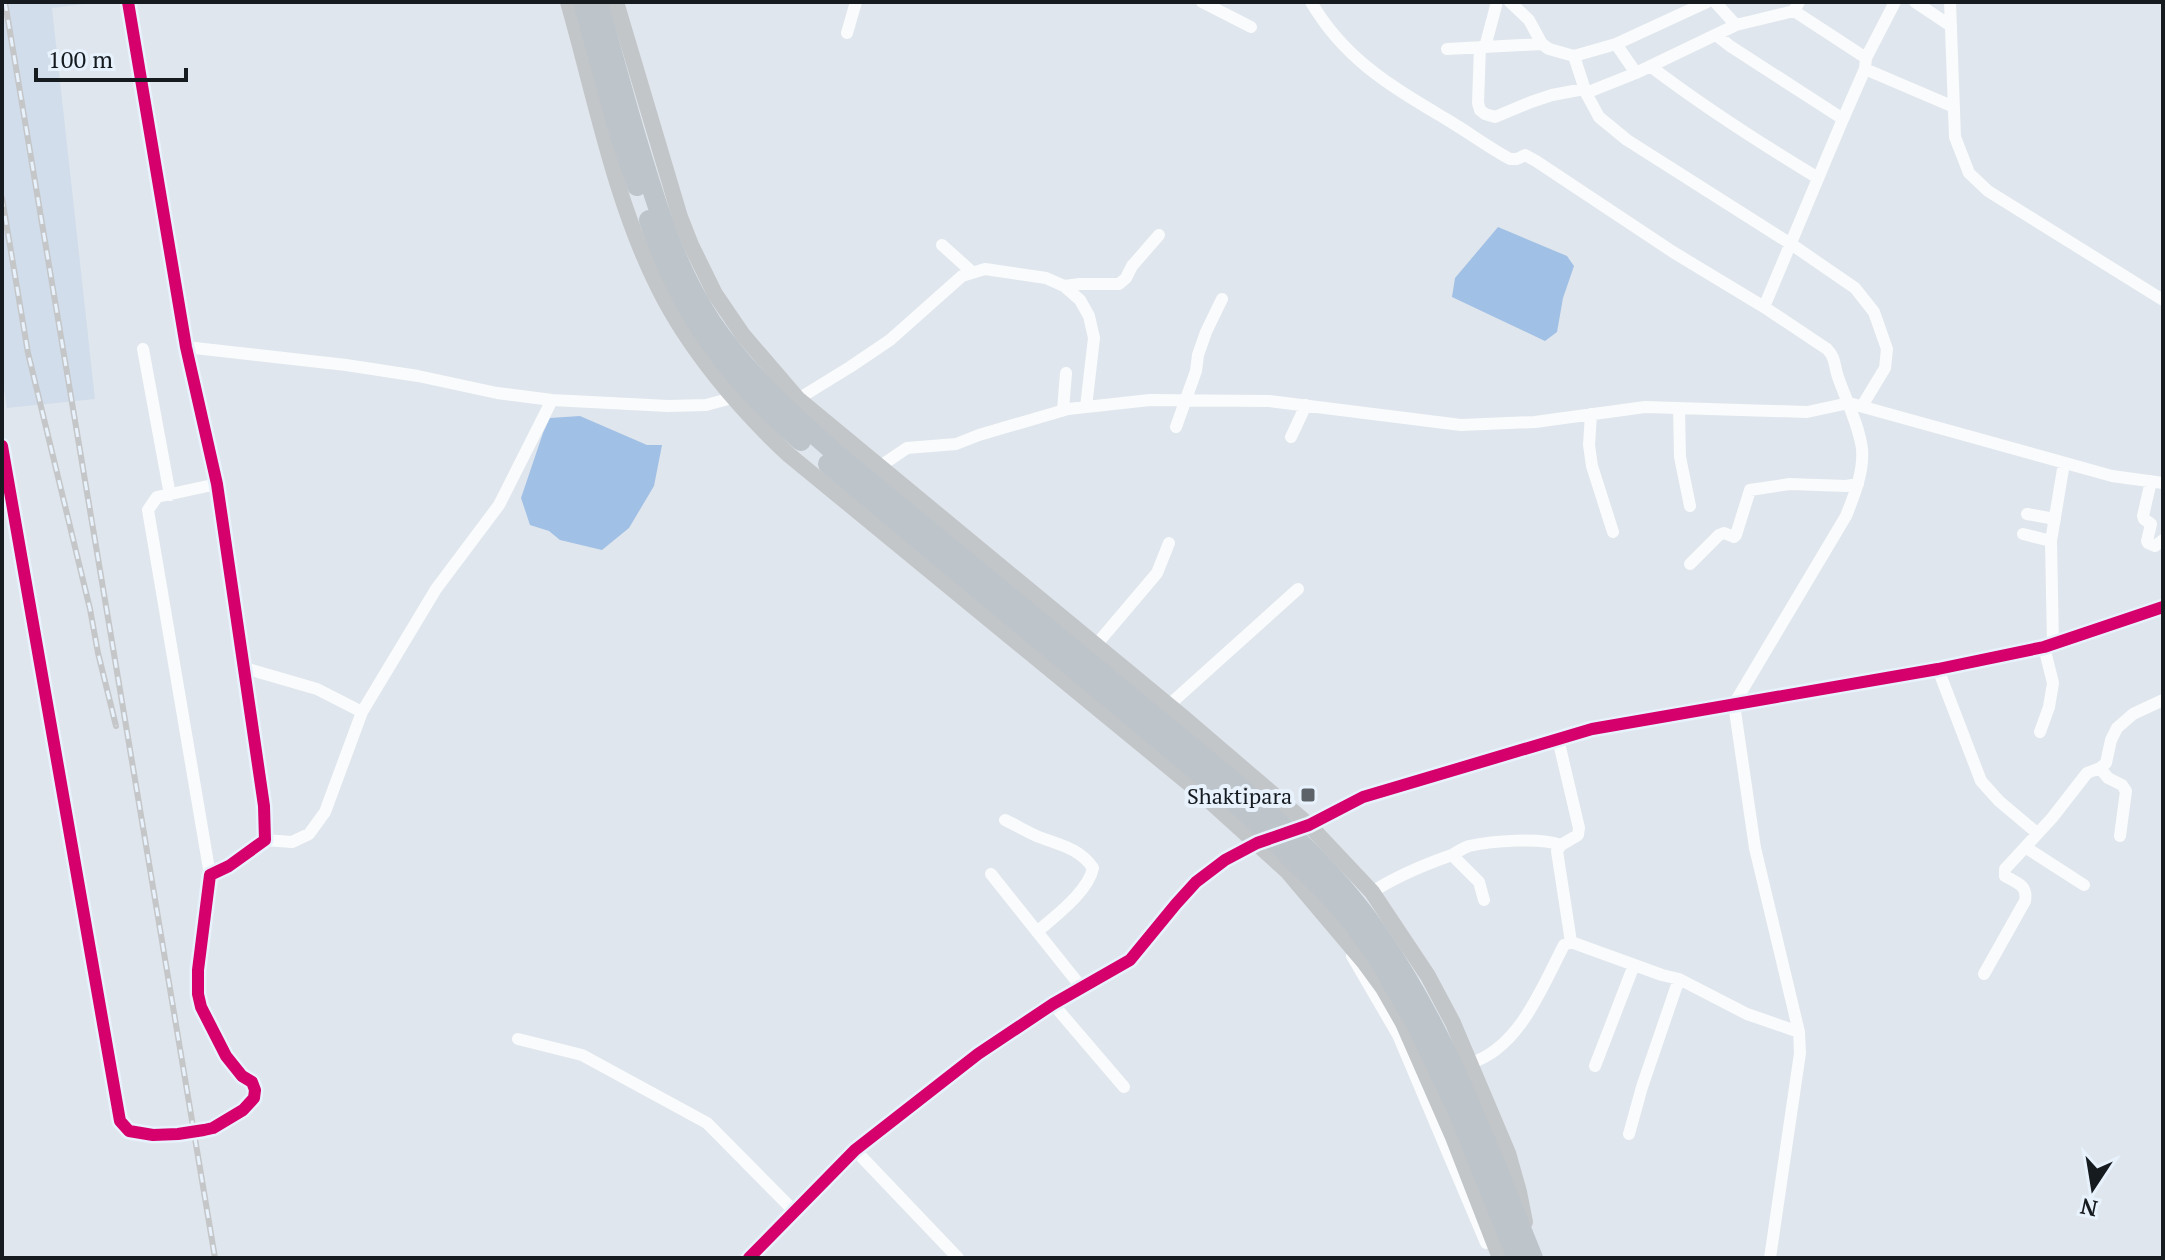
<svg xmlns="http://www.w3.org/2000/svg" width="2165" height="1260" font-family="'PT Serif',serif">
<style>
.built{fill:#d1ddeb}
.water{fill:#a1c0e5}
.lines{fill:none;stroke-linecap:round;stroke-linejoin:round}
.minor-tunnel{stroke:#b7bdc4;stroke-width:12;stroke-dasharray:12 6;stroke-linecap:butt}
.minor{stroke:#fafbfc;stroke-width:12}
.tertiary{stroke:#fafbfc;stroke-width:14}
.secondary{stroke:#c3c6c9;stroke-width:16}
.trunk{stroke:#bdc4ca;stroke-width:20}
.rail-casing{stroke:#c4c6c8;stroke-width:6}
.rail{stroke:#e8f2fd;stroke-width:3;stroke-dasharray:9;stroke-linecap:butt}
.cycleway-casing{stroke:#e8f2fd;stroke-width:17}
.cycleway{stroke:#d6006c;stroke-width:12}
.poi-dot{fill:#5c6267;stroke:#e8f2fd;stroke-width:3}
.labels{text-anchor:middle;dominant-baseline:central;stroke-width:8;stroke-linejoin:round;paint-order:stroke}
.poi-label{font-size:22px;fill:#161b1f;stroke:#e8f2fd;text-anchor:end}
</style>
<rect width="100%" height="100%" fill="#dfe6ed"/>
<!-- built -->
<path class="built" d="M2,2H99L52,8L95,399L7,408L2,377Z"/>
<!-- water -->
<path class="water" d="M1498,227L1567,256L1574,266L1563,298L1557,332L1545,341L1452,297L1455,278Z
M580,416L647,445H662L654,486L629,528L602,550L560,540L549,531L530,525L521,498L543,433L550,418Z"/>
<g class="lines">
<!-- minor-tunnel -->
<path class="minor-tunnel" d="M178,1134L204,1130"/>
<!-- minor -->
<path class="minor" d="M128,2L186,347L217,484L264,806L265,840L229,866L210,875C205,907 193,967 199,998C203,1016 215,1037 225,1053C231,1064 254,1083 255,1091C257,1108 218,1126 204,1130
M1202,2L1251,27
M1311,2C1345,60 1391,86 1446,119C1468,132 1488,147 1510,159H1517L1525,155L1536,161L1673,252L1764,307L1827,349C1836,358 1834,366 1838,377C1846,400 1859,425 1862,449C1864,472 1854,496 1846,516L1734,704L1755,848L1799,1032L1800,1053L1770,1258
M1510,2L1529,20L1542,44L1549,49L1574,56L1616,44L1636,73L1736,25L1794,11
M1715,2L1736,25
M1799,2L1794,11L1866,58
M1915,2L1951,26
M1950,2L1955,137L1969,173L1988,191L2163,300
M847,33L856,2
M1716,35L1730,46L1843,119L1865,69L1866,58L1895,2
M1616,44L1707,2
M1480,47L1478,103L1480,110L1485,114L1495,117L1531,102L1552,95L1584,89
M1485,47L1497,2
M1447,49L1542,44
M1574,56L1586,93L1599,117L1627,140L1791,244L1855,288L1874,312L1887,349L1885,368L1862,406
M1650,66C1704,107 1760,143 1818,178
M1865,69L1954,107
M1586,93L1636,73
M942,245L972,272
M1064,286L1080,284H1119L1126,278L1132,266L1159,235
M1764,307L1843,119
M186,347L346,365L418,376L497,393L552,400L668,406L706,405L732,398
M143,349L170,495
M798,399L850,367L890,340L962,276L985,269L1046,278L1064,286L1080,300L1089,316L1094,338L1086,407
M1679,408L1680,457L1690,506
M1063,410L1066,373
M1591,414L1589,445L1592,466L1613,532
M1176,427L1196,371L1198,355L1206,332L1222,299
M1291,437L1306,405
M2,446L120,1121L129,1131L153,1135L178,1134
M879,467L907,448L956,444L979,435L1068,409L1150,400L1269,401L1461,425L1535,422L1645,407L1807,412L1849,403L2112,476L2163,483
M2151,481L2143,516L2144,519L2151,524L2147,541L2148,543L2155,546L2163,540
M2027,514L2055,519
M2023,534L2051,541
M1690,564L1719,535L1724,533L1734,537L1736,535L1750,490L1790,484L1846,486L1858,484
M1096,645L1157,573L1169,543
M2053,645L2051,541L2064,463
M245,668L317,689L362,712
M1938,669L1981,781L1999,801L2037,833
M1169,705L1298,589
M2040,732L2049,707L2053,683L2044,647
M1558,739L1579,828L1578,835L1561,845L1557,851L1571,942
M2100,768L2108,778L2122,785L2126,791L2120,836
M1005,820C1016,825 1027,832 1039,837C1060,845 1079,848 1093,868C1088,892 1055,916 1037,932
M1301,827L1363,797L1592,729L1938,669L2044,647L2163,607
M265,840L292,842L309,834L325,812L362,712L436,589L499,505L552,400
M2025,847L2084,885
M1452,855C1457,852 1463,848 1469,846C1492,841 1540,837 1561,845
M991,874L1082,988
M210,875L148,510L157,497L217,484
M1372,892C1397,876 1423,865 1452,855L1479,882L1484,900
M1571,942L1662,975L1679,979L1747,1014L1799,1032
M1352,956L1398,1035L1486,1243
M1984,974L2025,901C2028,885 2017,883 2005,876V869L2052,818L2087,773L2100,768L2106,763L2111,740L2117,728L2133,714L2163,700
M1053,1004L1124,1087
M518,1039L582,1055L707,1123L794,1211
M1471,1063C1520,1047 1542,987 1564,945L1571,942
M1595,1066L1634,965
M1629,1134L1642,1087L1679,979
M855,1150L958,1258"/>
<!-- tertiary -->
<path class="tertiary" d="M749,1258L855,1150L978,1054L1053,1004L1130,960L1176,904L1196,882L1225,860L1257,843"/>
<!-- secondary -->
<path class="secondary" d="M568,2C595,96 614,199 658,287C688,348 739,409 789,455L1203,795L1287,871L1364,962L1383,988L1403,1023L1453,1137L1500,1258
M616,2L680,217L691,245L715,294L743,335L798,399L1184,718L1309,825L1372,892L1428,976L1453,1023L1508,1153L1519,1192L1525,1222"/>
<!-- trunk -->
<path class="trunk" d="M583,2L619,133L637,186
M598,2C613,55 627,108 643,160C660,216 679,274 712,323C747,374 792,415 838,455L1232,780C1287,828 1342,879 1382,939C1450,1040 1488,1147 1533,1258
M649,220C680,313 727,377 801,441
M828,464L1241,808L1332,899L1352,922L1380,962L1416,1024L1459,1114L1517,1258"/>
<defs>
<path id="rail" d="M5,2L215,1258
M2,198L28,353L90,609L98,653L116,726"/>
</defs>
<!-- rail casing -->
<use href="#rail" class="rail-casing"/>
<!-- rail -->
<use href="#rail" class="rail"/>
<defs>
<path id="cycleway" d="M2,446L120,1121L129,1131L153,1135L178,1134L204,1130L213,1128L243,1110L254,1098L255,1090L252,1082L242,1076L226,1056L201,1007L198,994V970L210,875L229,866L265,840L264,806L217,484L186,347L128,2
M749,1258L855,1150L978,1054L1053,1004L1130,960L1176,904L1196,882L1225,860L1257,843L1309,825L1363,797L1592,729L1938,669L2044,647L2163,607"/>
</defs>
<!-- cycleway casing -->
<use href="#cycleway" class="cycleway-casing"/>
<!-- cycleway -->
<use href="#cycleway" class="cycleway"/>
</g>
<!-- markers -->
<rect class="poi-dot" x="1300" y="787" width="16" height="16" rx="4"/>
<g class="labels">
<!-- poi labels -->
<g class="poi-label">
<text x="1292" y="795">Shaktipara</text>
</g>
</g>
<!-- border -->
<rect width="2165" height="1260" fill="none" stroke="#161b1f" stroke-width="8"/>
<!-- north arrow -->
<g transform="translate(2093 1188) rotate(192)" stroke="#e8f2fd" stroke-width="6" paint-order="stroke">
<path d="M0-6L14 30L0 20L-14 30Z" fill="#161b1f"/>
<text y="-12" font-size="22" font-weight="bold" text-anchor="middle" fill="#161b1f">N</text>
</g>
<!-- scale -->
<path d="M36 68v12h150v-12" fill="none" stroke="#161b1f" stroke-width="4"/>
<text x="48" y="68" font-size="24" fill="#161b1f" stroke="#e8f2fd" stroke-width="6" paint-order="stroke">100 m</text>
</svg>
